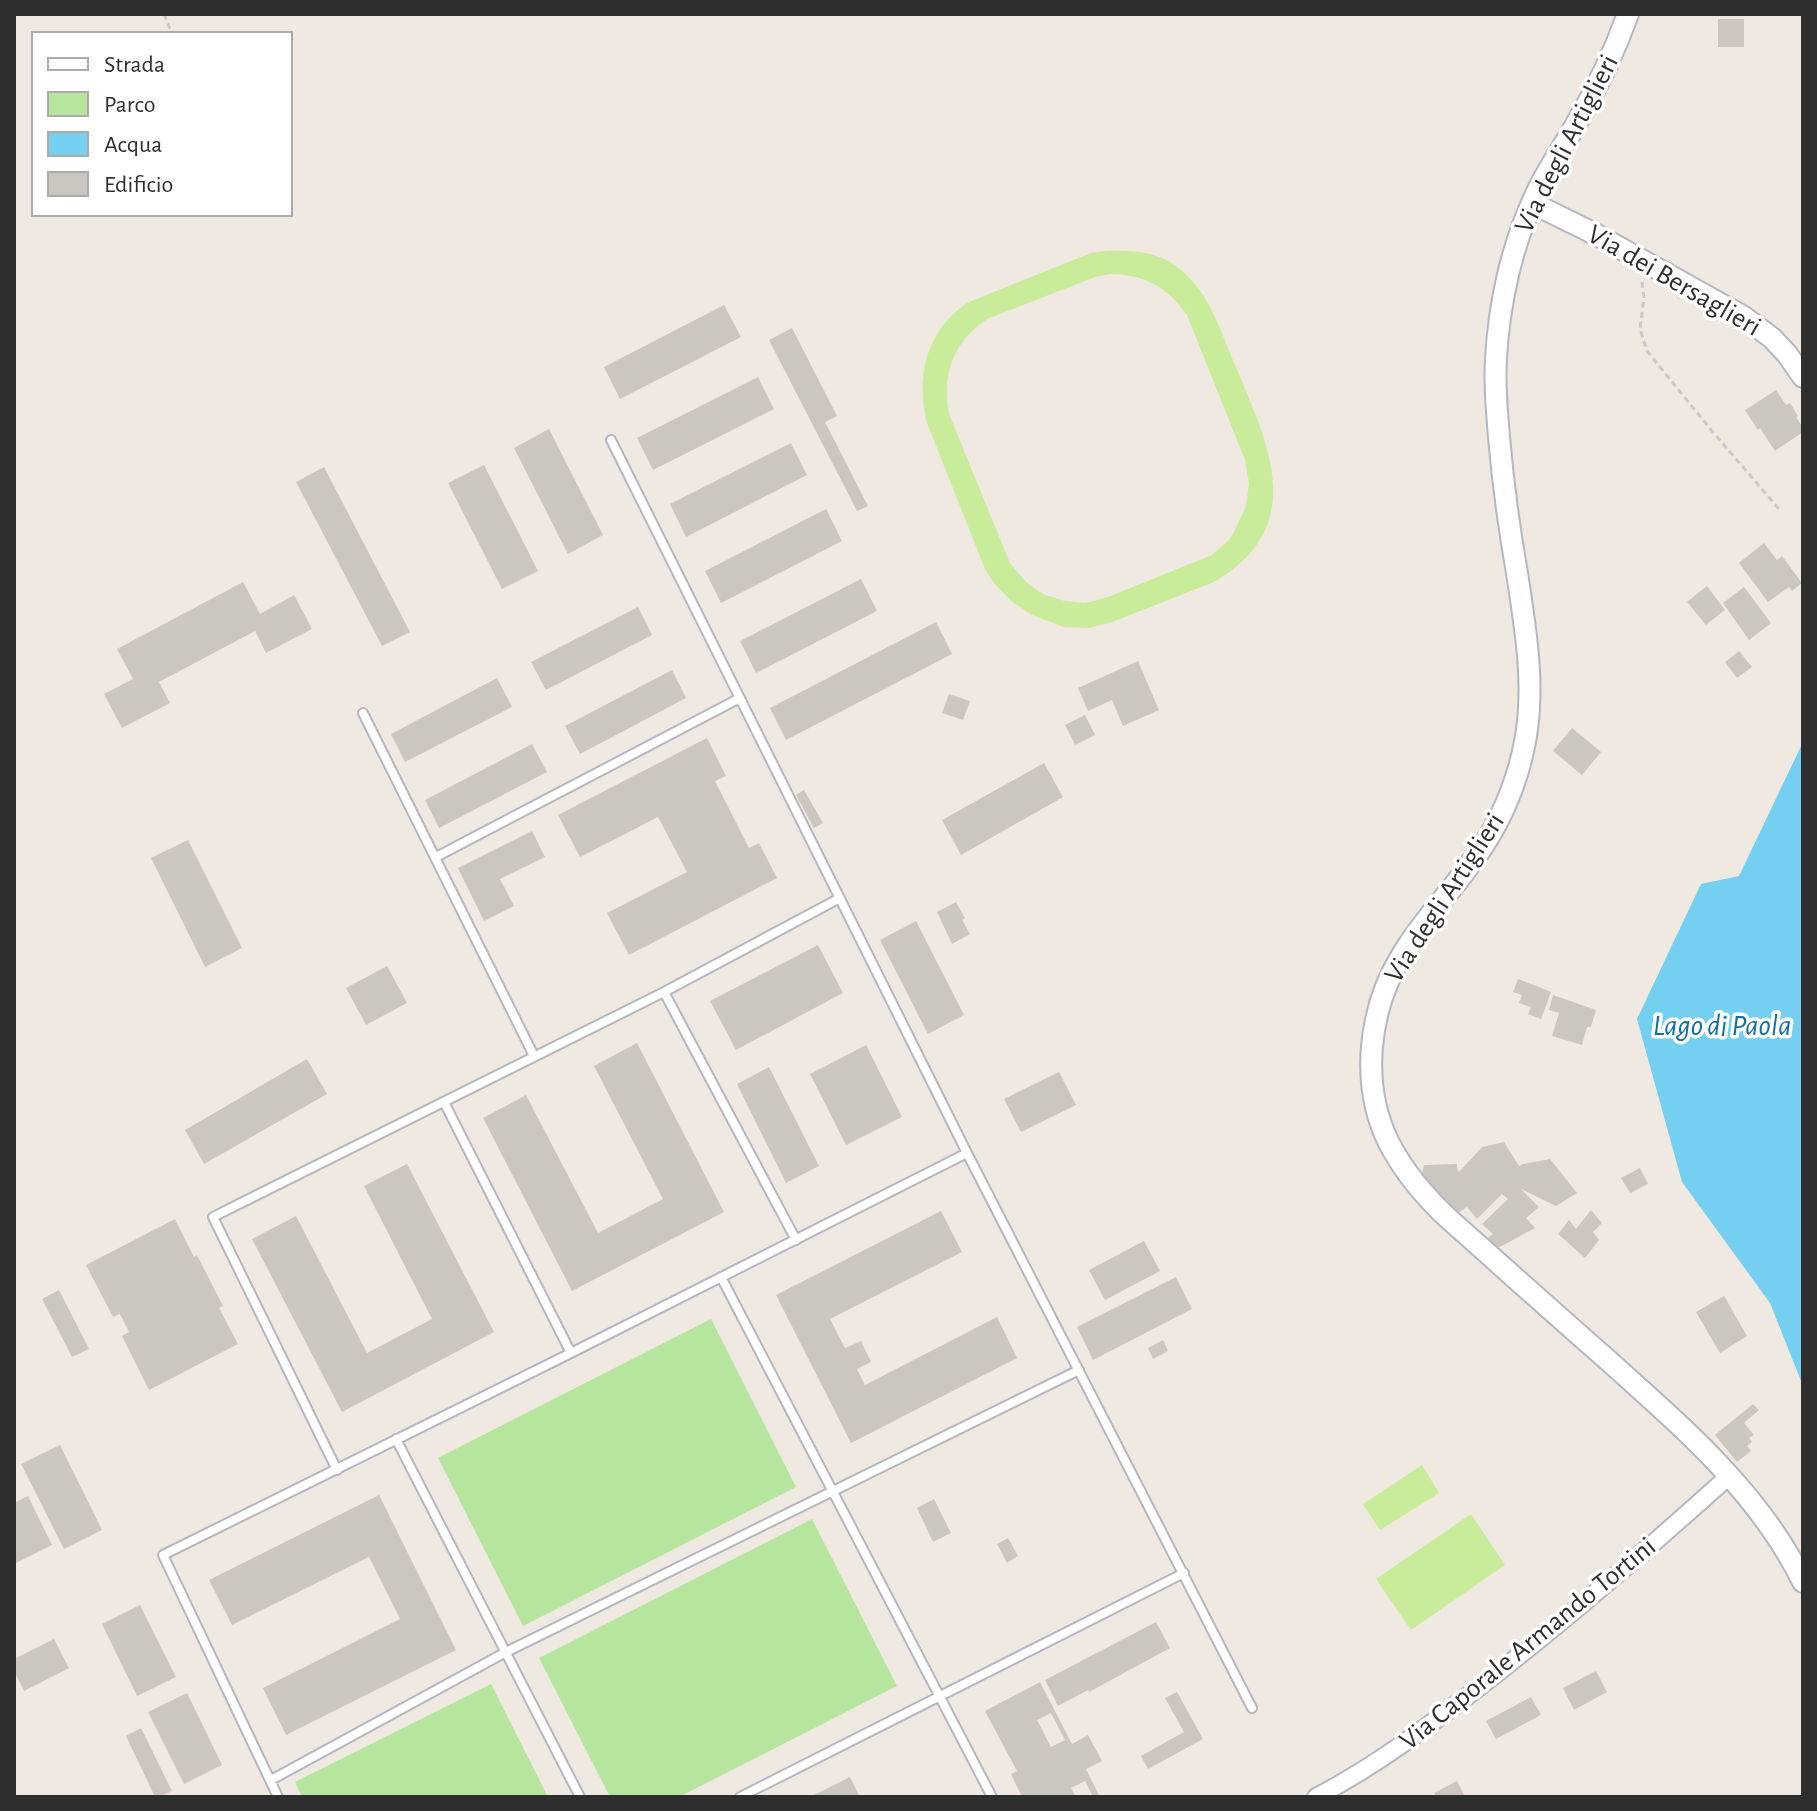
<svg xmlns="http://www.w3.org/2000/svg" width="1817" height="1811" font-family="'Alegreya Sans',sans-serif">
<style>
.green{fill:#b6e59e}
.pitch{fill:#c9ec9a;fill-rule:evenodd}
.water{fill:#75cff0}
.building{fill:#cbc7bf;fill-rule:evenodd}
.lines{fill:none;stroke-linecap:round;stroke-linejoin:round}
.service-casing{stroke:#b4b7c1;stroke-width:12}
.minor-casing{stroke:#b4b7c1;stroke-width:20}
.tertiary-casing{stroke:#b4b7c1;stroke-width:24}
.path{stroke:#c9c9c9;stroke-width:3;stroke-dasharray:6 4;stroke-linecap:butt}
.service{stroke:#fff;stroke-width:8}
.minor{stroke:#fff;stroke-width:16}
.tertiary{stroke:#fff;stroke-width:20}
.labels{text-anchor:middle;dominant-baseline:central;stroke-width:7;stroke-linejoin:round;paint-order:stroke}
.street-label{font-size:28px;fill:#2e2e2e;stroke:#fff}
.water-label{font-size:30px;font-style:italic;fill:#0d6fa3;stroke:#fff}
</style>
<rect width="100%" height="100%" fill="#efe9e1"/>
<!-- green -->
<path class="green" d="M711,1319L796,1487L523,1626L438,1458Z
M812,1519L897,1686L679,1797H610L539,1658Z
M491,1684L548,1797H302L295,1782Z"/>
<!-- pitch -->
<path class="pitch" d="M1106,251C1130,250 1156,251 1176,266C1209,290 1220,330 1235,365C1268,444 1310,526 1214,582L1112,622L1089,628L1064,627L1032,615L1011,601L994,583L985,569L927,423C915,377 927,328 969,302L1091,253ZM1110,274C1143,274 1168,287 1187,315L1245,460L1249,483L1246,506L1234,532L1229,540L1212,555L1108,597L1086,603L1065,601L1045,595L1035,589L1026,582L1010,563L949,414C941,375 954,341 987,319L1095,277Z
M1422,1465L1439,1493L1380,1530L1363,1504Z
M1471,1514L1505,1565L1411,1630L1376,1579Z"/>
<!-- water -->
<path class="water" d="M1803,742V1386L1770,1303L1682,1182L1637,1019L1701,884L1739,876Z"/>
<!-- building -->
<path class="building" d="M1718,19H1744V47H1718Z
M724,305L741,337L620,399L604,367Z
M792,328L837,416L825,422L868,506L857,511L769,340Z
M758,377L774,409L653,470L637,438Z
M1776,390L1786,405L1790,403L1798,416L1796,417L1803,428V432L1775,451L1760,428L1758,430L1745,410Z
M549,429L603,535L568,554L514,448Z
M791,443L807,475L686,537L670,504Z
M484,465L538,571L502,589L448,483Z
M324,467L410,632L382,646L296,482Z
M826,509L842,541L721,603L705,571Z
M1764,543L1777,560L1782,556L1802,583L1792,591L1789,587L1768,602L1739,563Z
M861,579L877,611L756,673L740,641Z
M243,582L260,614L294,595L312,629L266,653L255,631L159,682L170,703L122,728L104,694L133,679L117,649Z
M1707,586L1725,610L1706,625L1687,602Z
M1744,587L1771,623L1749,640L1723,603Z
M638,607L652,635L546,690L531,662Z
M936,622L952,654L786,740L770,708Z
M1739,651L1752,667L1737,678L1725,662Z
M1138,661L1159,710L1123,726L1112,700L1088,711L1078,688Z
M672,670L686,698L580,754L565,726Z
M497,678L512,707L405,762L391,734Z
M949,694L970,701L963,720L942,713Z
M1085,715L1095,735L1075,745L1065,725Z
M1572,728L1601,752L1582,775L1553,751Z
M707,738L726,776L715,781L749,848L759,843L777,878L629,955L607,913L687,872L658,817L580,857L558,815Z
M532,744L547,772L439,828L425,800Z
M1044,763L1063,797L961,855L942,820Z
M804,790L823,823L814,828L796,795Z
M532,831L545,857L500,879L514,906L484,921L458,868Z
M188,840L242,948L205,967L151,858Z
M956,902L965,918L962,920L970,934L952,944L937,912Z
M916,921L964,1015L928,1034L880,940Z
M818,945L843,993L736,1050L710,1001Z
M387,966L407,1003L366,1025L346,988Z
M1518,979L1551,992L1541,1019L1528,1014L1531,1007L1519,1003L1522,995L1513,992Z
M1553,995L1596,1010L1591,1027H1587L1582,1045L1552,1036L1559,1013L1549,1010Z
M637,1043L724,1212L572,1291L483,1118L526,1095L598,1233L663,1199L594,1066Z
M866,1045L902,1117L846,1145L810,1074Z
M307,1059L327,1094L204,1164L185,1130Z
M769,1067L819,1166L786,1183L737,1084Z
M1059,1072L1076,1105L1021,1132L1004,1099Z
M1504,1142L1519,1166L1523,1164L1550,1159L1577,1193L1556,1206L1521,1189L1539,1207L1526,1218L1535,1228L1498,1248L1488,1238L1493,1234L1482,1224L1508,1199L1502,1194L1477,1219L1467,1207L1458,1213L1421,1177L1424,1165L1457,1164V1168L1459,1172L1482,1147Z
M407,1164L494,1332L342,1412L252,1239L296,1216L367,1353L432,1319L364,1186Z
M1640,1168L1648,1184L1630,1193L1621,1178Z
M1591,1210L1602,1223L1593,1232L1599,1240L1585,1258L1558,1234L1569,1220L1576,1229Z
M941,1211L962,1252L830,1319L845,1348L861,1341L871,1362L857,1369L865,1385L997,1317L1017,1358L851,1443L776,1295Z
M175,1219L194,1257L197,1255L223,1306L219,1308L238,1344L149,1390L122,1336L129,1332L120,1314L113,1317L86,1265Z
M1144,1241L1160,1271L1105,1300L1089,1270Z
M1176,1277L1192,1309L1093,1360L1077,1327Z
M59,1290L89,1349L72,1357L42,1299Z
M1724,1296L1747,1336L1720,1353L1696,1312Z
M1163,1340L1168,1351L1153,1359L1148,1348Z
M1753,1404L1759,1410L1744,1423L1754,1435L1749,1438L1752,1442L1747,1446L1751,1451L1737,1462L1715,1435Z
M60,1445L102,1530L64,1549L21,1464Z
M379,1495L456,1650L286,1735L263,1688L400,1619L369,1557L232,1625L209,1580Z
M28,1496L52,1545L14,1564V1503Z
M934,1499L951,1533L933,1542L917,1508Z
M1008,1538L1018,1556L1007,1563L997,1544Z
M140,1605L176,1677L137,1696L102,1624Z
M1156,1622L1170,1648L1089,1692L1088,1690L1058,1706L1045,1680Z
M54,1639L69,1668L24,1691L14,1671V1659Z
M1596,1671L1607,1692L1574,1710L1563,1688Z
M1040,1682L1072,1744L1088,1735L1102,1761L1086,1769L1100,1797H1093L1085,1781L1071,1788L1076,1797H1022L1011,1774L1017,1771L985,1711ZM1051,1713L1065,1740L1051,1747L1037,1720Z
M1177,1692L1203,1739L1148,1769L1141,1756L1184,1732L1165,1698Z
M187,1693L222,1765L184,1784L148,1712Z
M1531,1697L1541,1715L1496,1739L1486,1721Z
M141,1728L172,1791L158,1797H155L126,1736Z
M850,1777L860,1797H810Z
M1457,1781L1465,1797H1436L1434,1793Z"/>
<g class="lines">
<defs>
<path id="service" d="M611,440L967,1153L1252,1708
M363,713L534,1056
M436,857L740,698
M664,992L796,1240
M444,1102L571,1353
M721,1277L992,1797
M396,1439L580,1797
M337,1470L213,1217L664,992L840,898
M271,1780L506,1652L1079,1370
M278,1797L163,1555L571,1353L967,1153
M740,1797L1184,1573"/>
<path id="minor" d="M1316,1797C1378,1765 1432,1723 1487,1681C1571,1616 1650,1547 1729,1476"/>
<path id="tertiary" d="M1628,14C1614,53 1596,90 1575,126C1562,149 1547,170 1536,194C1512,244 1499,303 1496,359C1494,385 1497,411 1499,437C1503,483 1509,528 1517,573C1525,627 1535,681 1526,736C1518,784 1499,827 1469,866C1447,896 1421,923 1402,955C1368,1010 1360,1085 1389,1143C1404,1172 1426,1198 1450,1220C1503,1267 1556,1315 1610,1362C1682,1427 1760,1493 1803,1582
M1532,203L1595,234L1744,317L1772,338L1787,354L1803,377"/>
</defs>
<!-- service casing -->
<use href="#service" class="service-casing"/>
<!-- minor casing -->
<use href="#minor" class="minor-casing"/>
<!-- tertiary casing -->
<use href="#tertiary" class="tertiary-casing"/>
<!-- path -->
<path class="path" d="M164,14L172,34
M1642,282L1644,297L1640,329L1647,351L1712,431L1779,509"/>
<!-- service -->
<use href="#service" class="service"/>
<!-- minor -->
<use href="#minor" class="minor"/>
<!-- tertiary -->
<use href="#tertiary" class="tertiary"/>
</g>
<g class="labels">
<!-- street labels -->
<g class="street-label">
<text transform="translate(1567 144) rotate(-63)">Via degli Artiglieri</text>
<text transform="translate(1674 281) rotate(30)">Via dei Bersaglieri</text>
<text transform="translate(1445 898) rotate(-57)">Via degli Artiglieri</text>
<text transform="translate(1528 1644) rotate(-39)">Via Caporale Armando Tortini</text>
</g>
<!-- water labels -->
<g class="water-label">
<text x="1722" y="1026">Lago di Paola</text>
</g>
</g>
<!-- border -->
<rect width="1817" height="1811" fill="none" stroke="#2e2e2e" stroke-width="32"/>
<!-- legend -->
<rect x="32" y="32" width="260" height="184" fill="#ffffff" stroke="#ababab" stroke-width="2"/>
<rect x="48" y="58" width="40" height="12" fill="#ffffff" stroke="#ababab" stroke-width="2"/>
<text x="104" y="72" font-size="24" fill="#2e2e2e">Strada</text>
<rect x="48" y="92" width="40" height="24" fill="#b6e59e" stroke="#ababab" stroke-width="2"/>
<text x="104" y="112" font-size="24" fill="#2e2e2e">Parco</text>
<rect x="48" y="132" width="40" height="24" fill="#75cff0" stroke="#ababab" stroke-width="2"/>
<text x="104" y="152" font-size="24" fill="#2e2e2e">Acqua</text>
<rect x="48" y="172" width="40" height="24" fill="#cbc7bf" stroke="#ababab" stroke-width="2"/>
<text x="104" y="192" font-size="24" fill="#2e2e2e">Edificio</text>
</svg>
